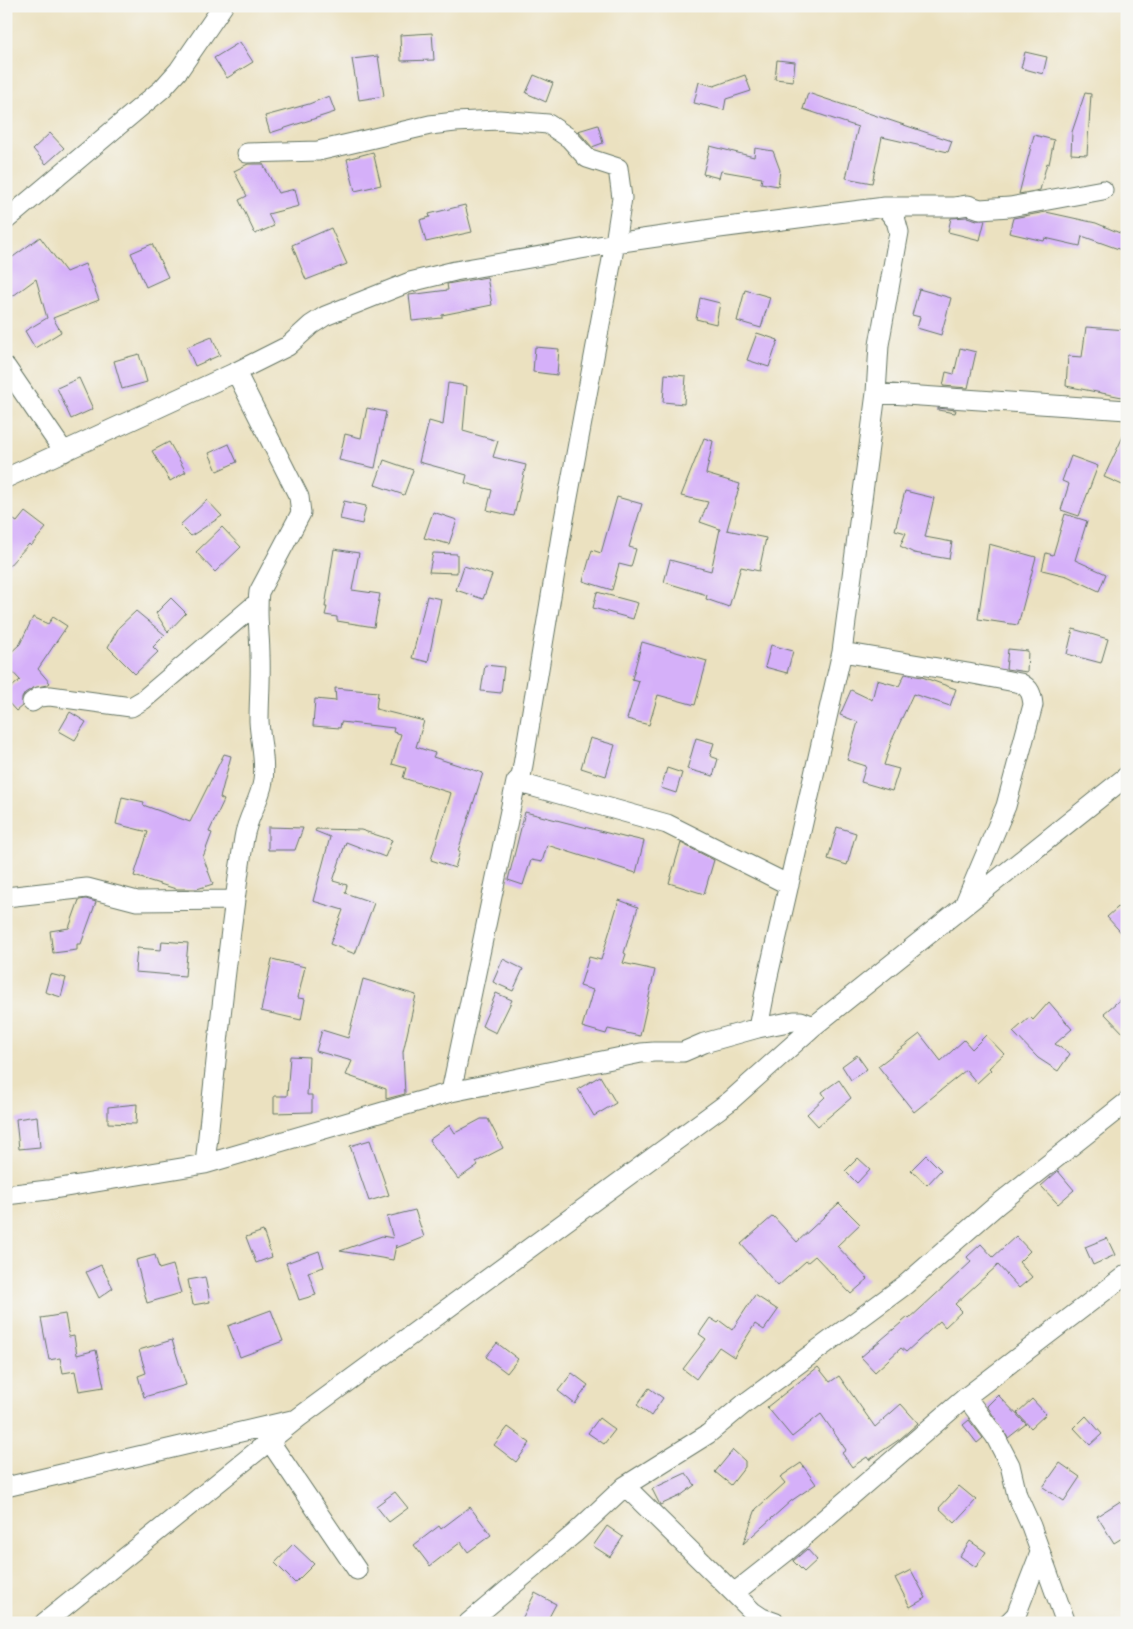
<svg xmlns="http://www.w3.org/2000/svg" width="1133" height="1629" font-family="'Gochi Hand',sans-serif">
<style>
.building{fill:#d5b0f9}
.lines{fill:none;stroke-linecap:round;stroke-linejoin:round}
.minor-casing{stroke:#667665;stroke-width:21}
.minor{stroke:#fff;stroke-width:19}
</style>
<rect width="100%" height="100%" fill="#f6f6f2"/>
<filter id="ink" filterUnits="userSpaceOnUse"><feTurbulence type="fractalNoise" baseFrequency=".02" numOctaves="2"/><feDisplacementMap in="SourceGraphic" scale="10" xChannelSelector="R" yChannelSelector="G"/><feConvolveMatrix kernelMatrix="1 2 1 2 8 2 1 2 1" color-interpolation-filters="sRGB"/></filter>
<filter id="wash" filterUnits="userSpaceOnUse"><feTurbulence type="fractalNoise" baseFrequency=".0096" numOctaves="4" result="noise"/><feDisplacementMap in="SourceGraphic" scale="20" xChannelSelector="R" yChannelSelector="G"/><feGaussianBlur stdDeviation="1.12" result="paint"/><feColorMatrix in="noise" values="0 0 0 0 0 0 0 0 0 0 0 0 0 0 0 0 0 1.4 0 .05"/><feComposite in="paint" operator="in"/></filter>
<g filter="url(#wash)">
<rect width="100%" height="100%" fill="#ebe1c0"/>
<g id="blocks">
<!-- building -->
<path class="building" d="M432,33L434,60L401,61L400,35Z
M240,42L253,62L227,78L214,58Z
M1025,52L1047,57L1043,74L1021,68Z
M378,56L384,96L359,100L352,59Z
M777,60L795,62L793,81L775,79Z
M534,75L553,83L546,102L526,93Z
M745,75L751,91L726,99L724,110L694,103L699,82L714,86Z
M808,93L952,141L948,152L882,137L872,183L846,178L858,127L803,109Z
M1085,93L1091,94L1087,155L1071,154L1072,132Z
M329,96L335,112L270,133L265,116L309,104Z
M598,125L603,143L592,147L578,131Z
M50,133L64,148L46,164L33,149Z
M1034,135L1054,140L1049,164L1047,163L1040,190L1019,194Z
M710,146L754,157L755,148L773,151L780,170L778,186L761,183L762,178L721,171L719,178L703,174Z
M373,152L381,185L355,191L347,159Z
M248,164H263L278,193L295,189L299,206L268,214L274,226L255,234L239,200L247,196L234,171Z
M465,205L472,232L426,242L420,220L430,217L429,214Z
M1046,212L1096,223L1127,236V252L1082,236L1080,246L1045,238L1044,241L1009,233L1013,218Z
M967,217L977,220H985L980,240L948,232L951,218Z
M331,228L347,264L306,280L292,245Z
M40,237L66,272L85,264L99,300L53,318L61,332L35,348L25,331L47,318L36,279L6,301V262Z
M152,244L168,277L146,287L131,253Z
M487,277L492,305L442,315V318L412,321L409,295L448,290L447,284Z
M919,289L951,298L941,335L917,328L920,317L912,315Z
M745,290L770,297L761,328L737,321Z
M700,298L720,303L716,324L696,319Z
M1086,327L1127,330V398L1066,386L1068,356L1082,357Z
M757,333L778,340L769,367L747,360Z
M212,337L220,355L195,366L187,347Z
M535,347L559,349L557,375L533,372Z
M960,348L976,352L968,388L943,386L946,372L954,374Z
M139,354L147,382L122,389L114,361Z
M665,374L686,376L684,404L663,402Z
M79,378L93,409L71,419L57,388Z
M448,383L467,386L463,431L498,441L493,457L526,465L514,516L487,510L492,490L465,483L467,475L419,462L429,421L443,425Z
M367,408L386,412L375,468L339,460L345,434L361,438Z
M938,408L956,410L955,413L938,410Z
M1127,428V487L1104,477Z
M704,438L713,441L706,474L740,484L727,530L766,538L759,571L741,567L729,607L706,599L707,595L664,582L670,560L711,571L720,529L700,522L708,502L681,496Z
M169,442L186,472L170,481L152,451Z
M229,444L237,462L217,471L209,453Z
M1071,456L1098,466L1079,516L1061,510L1069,484L1062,481Z
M384,460L413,470L404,495L375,485Z
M905,491L934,498L925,537L952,542L949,559L914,553L900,546L906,533L895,530Z
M617,497L642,504L629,547L636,549L631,567L619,564L612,590L583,581L592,550L601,553Z
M207,500L222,516L191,536L180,525Z
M344,501L366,506L362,524L340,519Z
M25,512L46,528L31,546L29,544L6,569V515L17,522Z
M433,512L457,520L449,544L424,538Z
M1065,514L1087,521L1075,560L1106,574L1099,591L1067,576L1042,570L1046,553L1053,555Z
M222,527L241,547L215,572L196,552Z
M989,544L1036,557L1018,625L978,619Z
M334,549L359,553L352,590L380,594L374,627L337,621V617L325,615L327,607H325Z
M433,553L457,554V573L429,572Z
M464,566L492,575L483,599L456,590Z
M597,592L638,603L633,619L593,608Z
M427,596L441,599L428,662L412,658Z
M171,598L186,613L168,632L156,613Z
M136,611L165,635L153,647L158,652L135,674L108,647L119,627Z
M33,617L48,624L53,617L67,626L38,669L50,683L47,685L33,688L25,693L22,698V706L16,711L6,700V692L20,680L6,665V657L20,644Z
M1073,629L1108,639L1101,663L1067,654Z
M642,642L707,661L695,705L658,695L649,725L627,719L639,681L632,679Z
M771,645L793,651L787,673L765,667Z
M1008,649L1028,651L1027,672L1006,669Z
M485,665L504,667L501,693L481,691Z
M905,674L922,677L956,689L950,706L913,694L892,740L884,765L899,769L892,791L861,782L866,766L847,760L858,722L840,715L851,690L872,700L877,680L899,686Z
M335,688L378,692L376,709L424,721L416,747L435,753L433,757L483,773L458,851H460L455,868L431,860L451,793L403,778L406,768L392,764L401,734L393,732L394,728L341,722L340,728L313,726L315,699L336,701Z
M70,712L86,722L75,740L59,731Z
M590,738L615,745L606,776L581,768Z
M696,738L714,743L710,756L718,759L713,776L687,769Z
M224,754L231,756L220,798L224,800L209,832L212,833L203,857L213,884L197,889H176L134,876L148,832L116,824L122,797L144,802L143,805L190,822Z
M667,768L682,773L676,793L661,788Z
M525,812L627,838V837L644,841L636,873L547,845L542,862L531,860L523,885L508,880Z
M268,827L303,828L295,850H268Z
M837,827L856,833L847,865L828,859Z
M316,829L361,830L392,840L385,857L346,842L333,881L347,885L345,893L374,903L355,954L330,944L343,910L313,901L330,837L315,831Z
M681,843L714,860L704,894L669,883Z
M86,899L96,902L81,944H77V950L53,953L50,931L69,928L79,900Z
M1127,899V939L1107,917Z
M619,900L638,907L624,953L626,954L623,963L655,970L640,1036L608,1029L606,1034L582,1027L593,990L580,986L589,957L601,960Z
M162,941L188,943L185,976L135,972L137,948L161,950Z
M272,959L305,967L298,998L305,999L301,1020L261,1011Z
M503,959L523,969L513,991L493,982Z
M50,974L66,978L61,997L45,992Z
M363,979L416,995L403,1052L405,1094L386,1099V1089L346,1075L352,1061L316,1051L322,1030L348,1038Z
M496,993L512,1000L496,1033L482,1026Z
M1127,994V1037L1104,1013Z
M1049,1002L1072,1029L1055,1044L1070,1054L1058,1071L1038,1058L1013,1032L1030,1017L1033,1020Z
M920,1034L941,1061L964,1040L972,1049L986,1035L1004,1054L989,1068L991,1070L977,1083L966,1070L914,1112L878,1066Z
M857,1055L867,1069L851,1080L842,1066Z
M290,1056L309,1057L307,1095H312V1112L274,1113V1096H287Z
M600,1076L616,1103L594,1116L578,1089Z
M839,1080L851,1098L818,1126L807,1114L825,1097L822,1092Z
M137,1104L136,1124L108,1123V1107Z
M37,1116L40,1147L19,1149L16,1119Z
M481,1119H488L503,1148L476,1162L478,1165L458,1179L429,1140L450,1125L455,1133Z
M370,1140L389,1195L369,1201L350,1146Z
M926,1155L941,1170L927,1185L911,1170Z
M858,1158L870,1169L857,1183L845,1171Z
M1058,1171L1074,1190L1058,1204L1041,1186Z
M839,1203L860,1224L837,1246L868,1279L851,1294L815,1256L808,1262L806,1261L778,1286L741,1244L773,1216L797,1242Z
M415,1210L424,1237L396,1248V1245L393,1260L340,1251L382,1236L393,1238L387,1217Z
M263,1231L272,1257L256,1263L246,1237Z
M1016,1236L1030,1251L1019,1262L1032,1277L1019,1288L998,1265L955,1304L962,1311L945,1327L940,1321L906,1352L901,1348L875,1372L861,1357L908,1317L909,1319L971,1262L967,1257L981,1244L993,1257Z
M1107,1238L1115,1255L1093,1265L1085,1247Z
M319,1251L324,1267L308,1272L316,1295L299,1300L286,1263Z
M155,1255L159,1269L173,1265L181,1293L147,1303L136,1260Z
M101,1265L113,1288L99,1298L86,1272Z
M205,1277L210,1302L193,1305L188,1280Z
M755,1295L778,1310L764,1330L755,1324L734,1357L719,1347L696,1379L683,1369L706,1339L699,1334L710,1318L718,1323L720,1321L732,1330Z
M271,1310L283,1341L240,1357L228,1326Z
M65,1314L69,1337L74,1336L77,1355L96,1350L104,1387L79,1391L75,1371L63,1373L60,1358L49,1360L41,1318Z
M172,1340L186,1385L144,1397L138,1376L146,1373L139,1350Z
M497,1343L518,1359L507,1373L486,1357Z
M818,1367L830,1382L839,1376L875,1427L901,1404L918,1423L900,1439L869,1460L867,1457L852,1467L842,1453L846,1450L821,1414L792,1437L767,1407Z
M572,1373L588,1385L575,1404L558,1391Z
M649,1388L663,1398L651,1416L637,1405Z
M998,1395L1026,1424L1008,1438L987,1406Z
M1032,1399L1046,1414L1031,1428L1017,1413Z
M1086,1416L1102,1434L1090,1445L1074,1428Z
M599,1418L615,1430L604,1444L588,1433Z
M969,1420L983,1438L977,1443L963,1425Z
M508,1427L530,1443L516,1462L494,1445Z
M733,1450L745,1461V1467L731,1485L715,1472Z
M801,1463L816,1484L791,1501L743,1544L756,1509L785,1483L780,1477Z
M1060,1463L1080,1477L1064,1501L1043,1487Z
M686,1473L695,1485L680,1496L660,1505L652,1489Z
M959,1486L976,1500L955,1523L939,1508Z
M395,1492L408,1508L389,1522L376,1506Z
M1119,1502L1127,1509V1535L1114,1543L1097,1516Z
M470,1507L491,1535L468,1552L461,1542L430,1566L414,1545L439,1526L441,1529Z
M607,1526L623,1537L610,1557L593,1546Z
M970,1541L986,1552L976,1567L960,1556Z
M293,1544L314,1564L295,1583L275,1563Z
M807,1549L817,1560L804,1572L793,1561Z
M911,1570L926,1598L910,1607L895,1578Z
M535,1593L556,1604L546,1623H520Z"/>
</g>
</g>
<g filter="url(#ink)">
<use href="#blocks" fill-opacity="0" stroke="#667665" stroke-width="1"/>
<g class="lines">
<defs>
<path id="minor" d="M247,153L318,151L430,125L455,122L499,120L548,124L569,138L587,158L618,168L622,198L615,243L562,530L521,777L516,782L451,1092
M6,220L162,89L179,70L223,6
M6,367L64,452
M876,393L1127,410
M6,478L236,372L288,346L311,325L325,316L410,282L455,271L615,243L719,228L885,207H955L968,205L980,209L1010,207L1103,190
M842,652L968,673L1020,683C1030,688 1032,694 1033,705L1006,806L965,903
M32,702L39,697L50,696L131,707L143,700L258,602
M516,782L667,824L789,885
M6,897L87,888L137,901L235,900
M758,1028L768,976L842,652L876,393L879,345L899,232L896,221L885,207
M205,1164C217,1055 227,946 244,838C247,817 260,801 263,781C266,761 260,741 259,721C259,699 261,678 260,656C260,635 256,614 259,592L301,513L299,497L236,372
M6,1195L48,1190L205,1164L451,1092L641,1053L654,1052H683L704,1043L758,1028L794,1021H801L814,1026
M966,1397L995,1436L1010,1465L1017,1495L1031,1526L1066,1623
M262,1430L357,1570
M625,1486L753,1612L762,1618L776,1623
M6,1487L292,1420
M734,1593L786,1552L966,1397L1127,1274
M44,1623L298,1418L730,1101L814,1026L1127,776
M468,1623L575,1533L625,1486L708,1434L744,1404L905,1285L997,1205L1127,1102
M1008,1623L1016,1615L1040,1553"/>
</defs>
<!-- minor casing -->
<use href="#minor" class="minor-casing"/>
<!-- minor -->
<use href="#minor" class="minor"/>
</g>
</g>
<!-- margin -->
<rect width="1133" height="1629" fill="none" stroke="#f6f6f2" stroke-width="25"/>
</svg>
